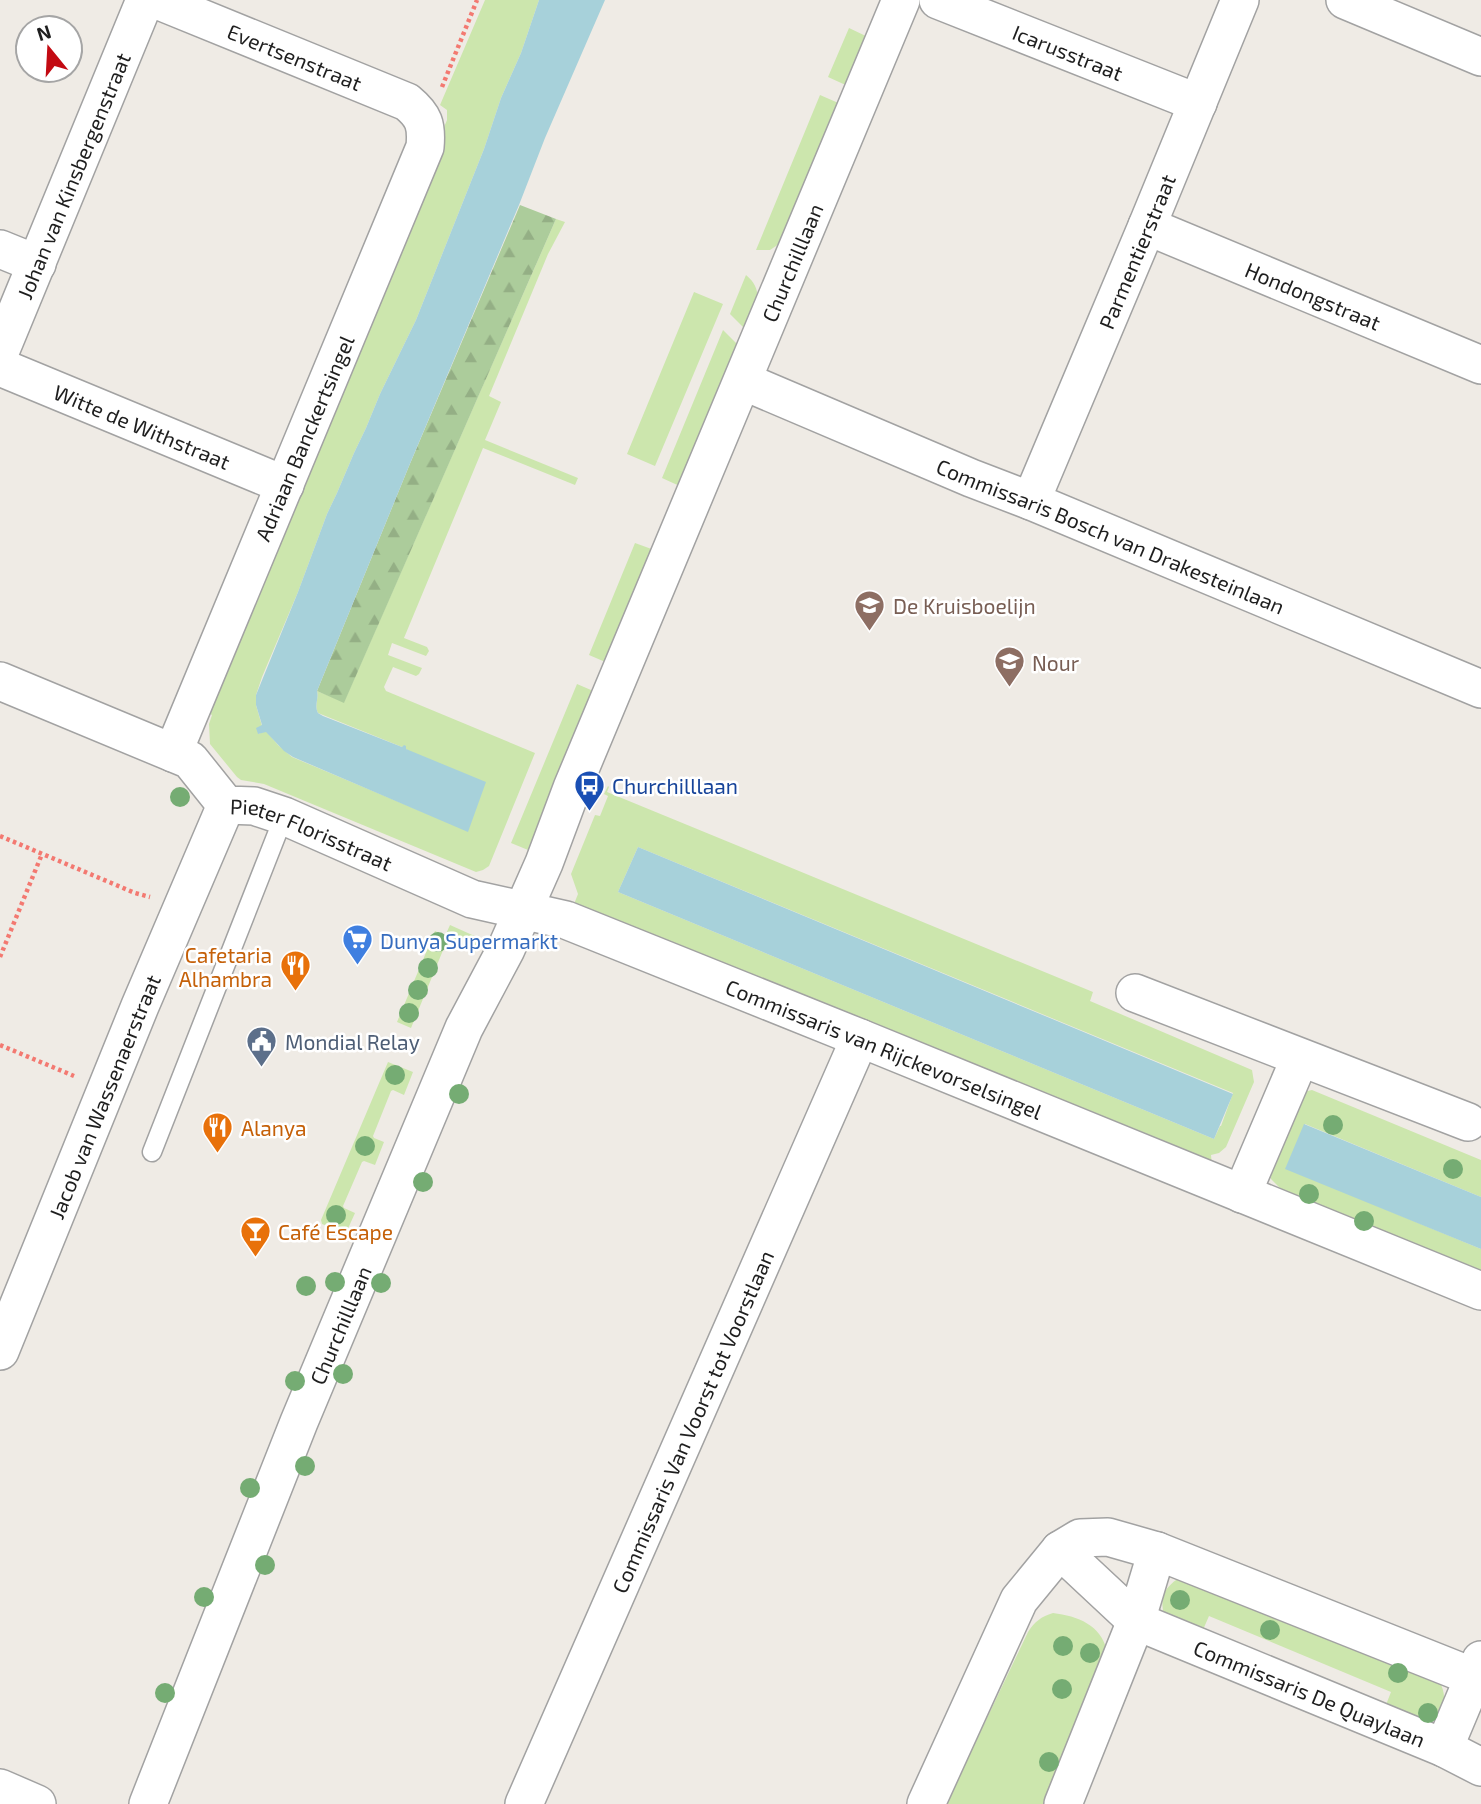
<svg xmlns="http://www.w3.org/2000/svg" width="1481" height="1804" font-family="'Exo 2',sans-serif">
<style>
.grass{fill:#cce6ad;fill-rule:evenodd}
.forest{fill:url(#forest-firs)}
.water{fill:#a7d1da}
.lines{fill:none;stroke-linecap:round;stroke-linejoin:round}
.service-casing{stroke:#a2a2a2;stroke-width:21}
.minor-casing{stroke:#a2a2a2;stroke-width:40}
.path{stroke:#f37971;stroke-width:4.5;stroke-dasharray:3.5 3.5;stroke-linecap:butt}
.service{stroke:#fff;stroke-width:18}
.minor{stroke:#fff;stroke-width:37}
.tree{fill:#75ac73}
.labels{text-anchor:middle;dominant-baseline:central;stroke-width:5;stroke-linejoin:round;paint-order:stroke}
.street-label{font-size:21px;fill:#1e1e1e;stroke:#fff}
.education-label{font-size:21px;fill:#785e54;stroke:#fff;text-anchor:start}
.transit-label{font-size:21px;fill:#164399;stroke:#fff;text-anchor:start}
.shop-label{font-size:21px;fill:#366cbe;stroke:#fff;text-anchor:start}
.food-label{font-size:21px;fill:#c56008;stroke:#fff;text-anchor:start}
.service-label{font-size:21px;fill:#4e5e75;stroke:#fff;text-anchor:start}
</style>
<defs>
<pattern id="forest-firs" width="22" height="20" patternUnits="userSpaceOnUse" patternTransform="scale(1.75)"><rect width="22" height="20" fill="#accc9b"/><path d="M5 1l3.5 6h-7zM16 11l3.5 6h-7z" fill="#94af85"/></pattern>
</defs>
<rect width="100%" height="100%" fill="#efebe5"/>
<!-- grass -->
<path class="grass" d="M485,0H539L521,53L501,98L484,149L416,320L380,394L366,428L354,453L337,493L327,514L298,592L262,677L256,695V705L262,726L258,734L266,731L278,745L292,757L468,831L406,749V746L402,747L318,713C314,705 319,699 317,691L344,702L556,219L565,222L548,254L489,396L501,402L485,440L578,478L575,485L483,448L404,638L427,647L429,651L426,656L392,643L388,655L422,668L419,674L416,676L393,667L384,687L386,691L535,753L489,866L483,870L476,872L264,784L241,780L237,777L210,744L209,724L212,715L202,709L447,120V110L440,105Z
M849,28L870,38L850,87L828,77Z
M820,95L843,105L782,242L770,250H756Z
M746,275C767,292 754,311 748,332L730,314Z
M694,292L723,304L655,466L627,454Z
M723,330L742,349L684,488L662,478Z
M635,543L657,551L610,664L589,655Z
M577,684L598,693L533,852L511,843Z
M608,786L609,787L607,792L1093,992L1090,1001L1252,1070L1254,1082L1226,1147L1219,1153L1211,1155L1212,1166L574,904L578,894L571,874L595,815L600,816L608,796L604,794ZM638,847L1233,1093L1221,1126H1220L1214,1139L618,892Z
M450,925L479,938L481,946L474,953L446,943L411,1028L397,1022L435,931L445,936Z
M388,1062L413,1072L404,1095L393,1090L391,1091L373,1136L374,1138L384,1142L375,1165L364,1161L362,1162L343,1206L344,1208L355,1213L346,1233L322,1224L321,1220Z
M1312,1090L1481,1160V1197L1305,1124L1286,1168L1481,1249V1281L1279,1197L1282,1190L1271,1179L1269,1170L1303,1092Z
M1182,1576L1439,1680C1449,1700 1444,1711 1426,1724L1382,1715L1391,1692L1209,1616L1199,1639L1164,1615C1159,1595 1166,1586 1182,1576Z
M1053,1613C1078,1616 1101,1625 1107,1651L1046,1804H946L1028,1632C1035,1621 1041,1617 1053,1613Z"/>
<!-- forest -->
<path class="forest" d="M520,205L556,219L344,703L317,691L409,466Z"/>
<!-- water -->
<path class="water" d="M539,0H605L545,138L519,205L409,466L317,691C319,699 314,705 318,713L323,716L402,747L404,745L406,746V749L486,782L468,832L293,757L284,751L266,732L258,734L256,728L262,725L256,705V695L298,592L327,514L337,493L354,453L366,428L380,394L416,320L484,149L501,98L521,53Z
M638,847L1233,1094L1214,1139L618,892Z
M1304,1124L1481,1197V1249L1285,1169Z"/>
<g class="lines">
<defs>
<path id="service" d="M152,1152L284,816"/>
<g id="minor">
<path id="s1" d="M157,0L407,102C424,116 427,125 425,147L173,753"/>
<path id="s2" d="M938,0L1198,103"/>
<path d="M1345,0L1481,57"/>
<path id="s3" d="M1147,226L1481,365"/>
<path d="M0,249L37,264"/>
<path id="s4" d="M0,352L145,0"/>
<path id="s5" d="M0,367L285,485"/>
<path id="s6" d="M743,381L971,478L1031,501L1481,689"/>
<path id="s7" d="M1031,501L1147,226L1240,0"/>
<path id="s8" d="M0,681L190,760L226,805L254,806L284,816L472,899L566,920L860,1038L1481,1291"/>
<path d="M1135,993L1468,1122"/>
<path d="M1242,1194L1300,1058"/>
<path id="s9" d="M0,1351L140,1006L226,805"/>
<path d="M1060,1550L1136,1621L1157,1551"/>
<path d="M1444,1748L1481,1660"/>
<path d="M0,1788L37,1804"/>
<path id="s10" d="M148,1804L299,1422L446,1071L464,1028L506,949L544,863L572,788L901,0"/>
<path id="s11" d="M524,1804L860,1038"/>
<path d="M926,1804L1019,1600L1060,1550L1080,1538L1108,1537L1157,1551L1481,1680"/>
<path id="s12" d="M1063,1804L1136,1621L1444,1748L1481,1767"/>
</g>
</defs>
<!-- service casing -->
<use href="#service" class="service-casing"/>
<!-- minor casing -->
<use href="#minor" class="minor-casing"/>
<!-- path -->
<path class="path" d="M442,87L477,0
M0,836L135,893L150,897
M0,957L42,854
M0,1045L74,1076"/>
<!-- service -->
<use href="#service" class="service"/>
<!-- minor -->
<use href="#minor" class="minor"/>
</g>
<!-- trees -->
<g class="tree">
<circle cx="180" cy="797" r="10"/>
<circle cx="438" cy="942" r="10"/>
<circle cx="428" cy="968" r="10"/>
<circle cx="418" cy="990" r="10"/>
<circle cx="409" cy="1013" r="10"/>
<circle cx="395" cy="1075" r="10"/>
<circle cx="459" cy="1094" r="10"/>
<circle cx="1333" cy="1125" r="10"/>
<circle cx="365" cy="1146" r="10"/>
<circle cx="1453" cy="1169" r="10"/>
<circle cx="423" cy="1182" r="10"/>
<circle cx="1309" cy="1194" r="10"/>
<circle cx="336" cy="1215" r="10"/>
<circle cx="1364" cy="1221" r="10"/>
<circle cx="335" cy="1282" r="10"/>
<circle cx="381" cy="1283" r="10"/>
<circle cx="306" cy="1286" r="10"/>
<circle cx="343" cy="1374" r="10"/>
<circle cx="295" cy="1381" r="10"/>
<circle cx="305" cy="1466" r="10"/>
<circle cx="250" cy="1488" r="10"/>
<circle cx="265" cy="1565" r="10"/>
<circle cx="204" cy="1597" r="10"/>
<circle cx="1180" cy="1600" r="10"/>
<circle cx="1270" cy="1630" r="10"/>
<circle cx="1063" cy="1646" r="10"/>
<circle cx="1090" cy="1653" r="10"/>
<circle cx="1398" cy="1673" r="10"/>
<circle cx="1062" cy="1689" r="10"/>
<circle cx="165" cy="1693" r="10"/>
<circle cx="1428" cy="1713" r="10"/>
<circle cx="1049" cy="1762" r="10"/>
</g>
<!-- icons -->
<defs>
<symbol id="school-pin" viewBox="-11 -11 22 30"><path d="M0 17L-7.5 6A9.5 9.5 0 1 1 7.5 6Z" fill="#8d6e63" stroke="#fff"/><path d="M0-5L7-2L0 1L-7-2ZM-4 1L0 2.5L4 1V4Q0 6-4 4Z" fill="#fff"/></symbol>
<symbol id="bus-pin" viewBox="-11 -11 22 30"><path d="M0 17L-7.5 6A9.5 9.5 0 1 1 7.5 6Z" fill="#1a4fb4" stroke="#fff"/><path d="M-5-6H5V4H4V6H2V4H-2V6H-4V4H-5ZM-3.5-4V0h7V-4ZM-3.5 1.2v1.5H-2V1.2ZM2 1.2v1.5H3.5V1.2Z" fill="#fff"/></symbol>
<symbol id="supermarket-pin" viewBox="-11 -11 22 30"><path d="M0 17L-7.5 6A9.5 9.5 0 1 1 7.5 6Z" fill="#3f7fe0" stroke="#fff"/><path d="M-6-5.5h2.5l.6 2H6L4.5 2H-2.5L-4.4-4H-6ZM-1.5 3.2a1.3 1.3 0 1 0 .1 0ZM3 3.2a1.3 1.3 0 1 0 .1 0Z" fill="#fff"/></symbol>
<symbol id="restaurant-pin" viewBox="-11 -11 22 30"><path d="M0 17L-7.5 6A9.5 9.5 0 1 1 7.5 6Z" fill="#e8710a" stroke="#fff"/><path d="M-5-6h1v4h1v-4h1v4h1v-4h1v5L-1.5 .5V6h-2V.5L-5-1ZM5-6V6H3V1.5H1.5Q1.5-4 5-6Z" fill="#fff"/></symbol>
<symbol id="civic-pin" viewBox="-11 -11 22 30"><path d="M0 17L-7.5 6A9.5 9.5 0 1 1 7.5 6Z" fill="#5c6f8a" stroke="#fff"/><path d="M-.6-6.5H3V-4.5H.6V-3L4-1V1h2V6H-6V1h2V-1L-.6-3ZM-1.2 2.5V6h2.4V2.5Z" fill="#fff"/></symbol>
<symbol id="bar-pin" viewBox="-11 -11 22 30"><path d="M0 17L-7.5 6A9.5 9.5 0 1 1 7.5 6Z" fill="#e8710a" stroke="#fff"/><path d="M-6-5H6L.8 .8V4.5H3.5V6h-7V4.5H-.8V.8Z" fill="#fff"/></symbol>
</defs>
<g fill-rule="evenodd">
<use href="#school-pin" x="852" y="588" width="35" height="47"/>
<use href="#school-pin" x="992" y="644" width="35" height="47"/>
<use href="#bus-pin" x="572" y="768" width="35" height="47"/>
<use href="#supermarket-pin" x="340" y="922" width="35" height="47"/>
<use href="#restaurant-pin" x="278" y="948" width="35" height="47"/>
<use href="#civic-pin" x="244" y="1024" width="35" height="47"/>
<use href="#restaurant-pin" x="200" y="1110" width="35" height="47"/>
<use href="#bar-pin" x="238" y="1214" width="35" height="47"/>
</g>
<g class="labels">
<!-- street labels -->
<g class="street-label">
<text stroke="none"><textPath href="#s2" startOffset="140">Icarusstraat</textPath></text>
<text stroke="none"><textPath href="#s1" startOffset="149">Evertsenstraat</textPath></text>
<text stroke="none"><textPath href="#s4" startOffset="191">Johan van Kinsbergenstraat</textPath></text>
<text stroke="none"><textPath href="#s7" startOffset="271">Parmentierstraat</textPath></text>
<text stroke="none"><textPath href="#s10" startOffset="1671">Churchilllaan</textPath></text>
<text stroke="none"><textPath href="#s3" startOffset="180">Hondongstraat</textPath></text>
<text stroke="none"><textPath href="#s5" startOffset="154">Witte de Withstraat</textPath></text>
<text transform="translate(304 438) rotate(-67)">Adriaan Banckertsingel</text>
<text stroke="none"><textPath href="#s6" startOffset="399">Commissaris Bosch van Drakesteinlaan</textPath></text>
<text stroke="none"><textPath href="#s8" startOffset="354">Pieter Florisstraat</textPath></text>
<text stroke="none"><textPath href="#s8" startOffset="968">Commissaris van Rijckevorselsingel</textPath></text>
<text stroke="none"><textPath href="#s9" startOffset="275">Jacob van Wassenaerstraat</textPath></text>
<text stroke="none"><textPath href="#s10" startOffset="516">Churchilllaan</textPath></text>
<text stroke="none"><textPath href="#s11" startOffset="418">Commissaris Van Voorst tot Voorstlaan</textPath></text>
<text stroke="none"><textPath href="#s12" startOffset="385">Commissaris De Quaylaan</textPath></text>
</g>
<!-- education labels -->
<g class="education-label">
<text x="893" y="605">De Kruisboelijn</text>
<text x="1032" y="662">Nour</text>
</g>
<!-- transit labels -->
<g class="transit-label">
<text x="612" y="785">Churchilllaan</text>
</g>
<!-- shop labels -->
<g class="shop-label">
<text x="380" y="940">Dunya Supermarkt</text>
</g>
<!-- food labels -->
<g class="food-label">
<text x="272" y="954" text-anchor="end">Cafetaria<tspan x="272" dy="24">Alhambra</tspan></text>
<text x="241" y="1127">Alanya</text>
<text x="278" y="1231">Café Escape</text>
</g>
<!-- service labels -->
<g class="service-label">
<text x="285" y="1041">Mondial Relay</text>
</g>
</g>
<!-- north arrow -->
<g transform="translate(49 49) rotate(342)"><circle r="33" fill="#ffffff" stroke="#a5a5a5" stroke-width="2"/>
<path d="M0-5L12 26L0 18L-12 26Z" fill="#c30a12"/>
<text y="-10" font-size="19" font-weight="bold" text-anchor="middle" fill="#1e1e1e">N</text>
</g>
</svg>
